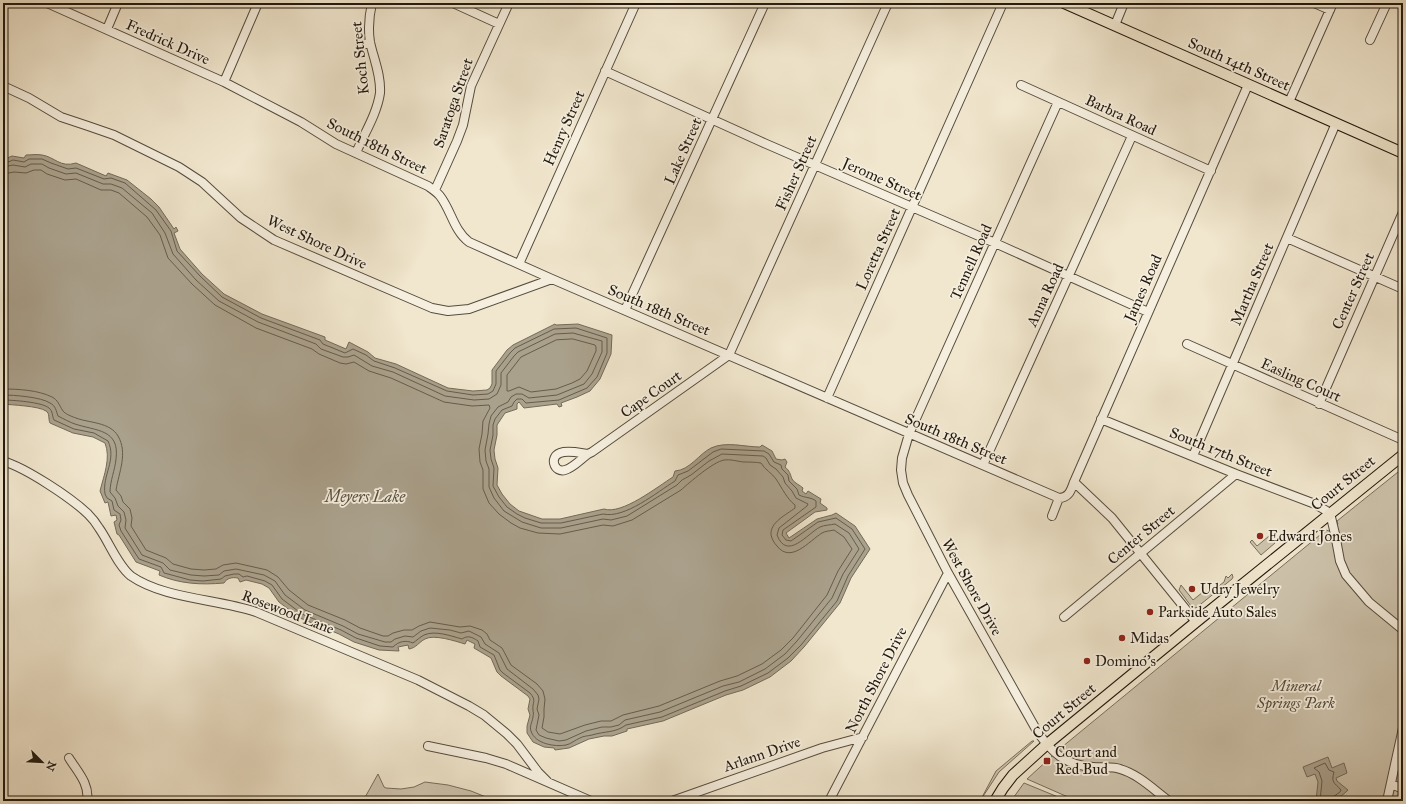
<svg xmlns="http://www.w3.org/2000/svg" width="1406" height="804" font-family="'IM FELL Great Primer',serif">
<style>
.green{fill:#cec4ad;stroke:#786e5d}
.water{fill:#aaa18c;stroke:#736a59}
.lines{fill:none;stroke-linecap:round;stroke-linejoin:round}
.shore{stroke:#665c4c;stroke-width:1}
.minor-casing{stroke:#554c3d;stroke-width:10}
.major-casing{stroke:#21180d;stroke-width:12}
.minor{stroke:#f6efdf;stroke-width:8}
.major{stroke:#f1e7ce;stroke-width:10}
.poi-dot{fill:#8f2418;stroke:#f6efdf;stroke-width:1.5}
.labels{text-anchor:middle;dominant-baseline:central;stroke-width:3.5;stroke-linejoin:round;paint-order:stroke}
.street-label{font-size:15px;fill:#21180d;stroke:#f6efdf}
.poi-label{font-size:15px;fill:#21180d;stroke:#f6efdf;text-anchor:start}
.park-label{font-size:15px;font-style:italic;fill:#554c3d;stroke:#f6efdf}
.water-label{font-size:16px;font-style:italic;fill:#584f40;stroke:#f6efdf}
</style>
<rect width="100%" height="100%" fill="#f1e7ce"/>
<filter id="stains"><feTurbulence type="fractalNoise" baseFrequency=".005" numOctaves="4"/><feColorMatrix values="0 0 0 0 .2 0 0 0 0 .09 0 0 0 0 .02 0 0 0 .5 -.17"/></filter>
<radialGradient id="worn" r=".72"><stop offset=".6" stop-color="#630" stop-opacity="0"/><stop offset="1" stop-color="#630" stop-opacity=".3"/></radialGradient>
<!-- green -->
<path class="green" d="M1403,468V801H1077L1027,779L1062,747L1326,530L1329,531L1338,524L1337,521Z
M1269,536L1275,543L1261,555L1250,542L1252,540L1257,546Z
M1232,574L1233,577L1232,579L1196,608L1191,606L1179,590L1181,585L1193,600L1203,592H1211L1224,582L1226,576L1228,578Z
M1032,741H1034L999,772L980,801L996,771Z
M378,774L384,787L386,788L401,789L414,787L425,782L448,785L471,791L496,801H363Z
M1024,783L1063,799L1062,801H1011Z"/>
<!-- water -->
<path class="water" d="M26,155C31,155 37,154 42,155C55,157 60,168 76,163L106,176L108,173L127,180L151,199L159,207L174,229L176,227L178,231L174,233L180,249L202,274L224,294L262,314L325,337V340L346,349L349,342L368,352L375,358L396,364L448,388L473,391L487,390L490,388L492,384V370L507,350L513,345L555,324L556,325L578,324L612,335L611,354L600,379L590,391L577,397L561,403L562,406L559,407L557,404L524,408L519,402L517,404V409L505,413L497,425V435L494,450L495,459L498,468L497,485L502,494L510,504L519,511L542,519H560L604,509C622,515 657,487 673,477L675,471C690,470 699,454 711,448C726,441 745,447 760,447L762,445L772,451L776,459L782,460L785,459L787,462L785,467C790,471 790,474 792,479C794,483 800,485 803,488L802,491L806,494L808,491C812,494 817,496 821,499L820,503L827,508V510L815,512L786,533L789,538L817,519L832,515L836,513L855,526L870,549L851,578L840,603L804,647L791,661L770,677L743,690L726,695L663,721L627,729V731L612,736H604L589,739L569,748L555,750L554,748L544,747L533,742L527,733V726L530,715L528,709L530,699L528,696L501,676L497,672L491,658L474,648L475,644L467,640L465,644C455,641 434,634 425,639C419,642 416,648 409,649L408,645L398,647L399,651L379,650L354,642L339,634L300,618L279,602L269,588L262,584L246,580L240,582L238,578C232,577 227,578 224,583C201,585 180,584 159,575L160,571L136,562L119,535L117,534L114,522L117,520L116,515L111,516L108,502L105,503L100,491C104,475 111,458 105,443L93,437L73,433L50,423C48,419 50,413 46,411C39,406 12,405 3,404V158L5,159L12,156L24,158Z
M1328,757L1332,768L1344,763L1347,773L1336,778L1337,781L1348,790C1337,801 1331,801 1316,801L1318,782L1315,774L1307,777L1303,767Z"/>
<g class="lines">
<!-- shore -->
<path class="shore" d="M3,162L6,163L13,160L24,162L29,159H42L51,163L68,169L76,168L104,179L111,178L125,183L156,210L171,231L177,251L200,276L222,297L261,318L320,340L323,344L345,353L353,349L366,355L374,361L395,368L447,391L473,395L488,394L493,391L496,384V371L510,353L515,348L554,329L576,328L607,338V353L597,377L587,388L559,400L526,403L522,399H517L514,402L512,406L502,410L495,419L493,425V435L490,450L491,459L494,468L493,486L499,497L507,507L517,514L525,518L541,523H561L603,514C625,519 657,492 675,481L678,475L688,471L713,452L721,449L764,451L769,454L774,462L781,465L782,469L788,475L789,481L797,489L799,495C805,498 811,497 816,501V507L783,530L782,535L786,540L791,541L818,522L836,518L852,529L865,549L848,576L837,601L801,645L788,658L768,673L741,686L725,691L662,717L626,725C615,733 605,731 592,735C588,736 583,736 580,738C575,740 571,744 566,745C555,747 535,744 531,731C529,726 533,721 533,716C534,713 533,713 533,710C532,702 537,701 530,693L503,673L500,670L494,655L480,647L478,641C472,637 468,635 462,639C451,636 435,630 424,635C420,637 416,641 413,643C406,640 399,641 393,647L380,646L356,638L341,630L302,614L282,599L272,585L265,581L247,576L243,577L239,574H234L225,576L221,579L203,581L190,580L168,574L164,573L161,567L139,559L121,531L119,525L121,520L120,514L114,510L112,501L107,498L105,494C102,475 117,460 108,441L94,433L74,429L54,420C52,416 53,411 49,408C42,402 12,400 3,400
M3,167L13,165L25,167L31,164H42L49,168L66,174L76,173L103,184H111L122,188L152,213L165,233L173,254L196,280L219,301L258,322L316,344L321,349L343,357H348L354,355L372,366L393,372L445,396L474,400L489,399L497,394L501,385V373L514,356L518,352L555,334L573,333L602,341V352L592,374L584,384L557,395L529,398L522,394H516L511,397L508,402L498,407L491,416L489,424L488,434L485,450L486,461L489,469V487L494,498L504,511L522,522L541,528H561L603,519L611,520L627,516L677,485L682,480L691,475L709,461L722,454L763,456L766,458L770,465L776,469L783,477L785,483L792,491L796,498L808,504L807,506L779,528L777,535C787,561 807,534 820,527C824,525 831,525 835,524L849,533L859,549L843,574L832,598L797,641L785,654L765,669L739,682L723,686L660,712L625,720L619,725L611,727H602L586,731L566,740L559,741L546,738L539,735L536,730L539,715L537,709L539,699L538,695L533,689L507,669L499,653L485,644L481,637L469,631L461,633L450,630L430,628L421,631L413,637L405,636L395,639L391,642H385L358,634L343,626L305,610L285,595L275,581L264,575L236,569L224,571L219,575L204,576L191,575L170,570L163,563L142,555L125,528L126,520L124,512L118,506L115,498L110,492C110,481 115,470 116,459C120,429 96,431 75,424C69,422 64,419 58,416C56,411 56,406 50,403C41,397 14,395 3,395
M3,174L14,172L26,173L34,170H41L47,174L65,180L76,179L101,190H111L119,193L147,217L160,235L168,258L192,284L215,305L256,328L312,349L319,354L340,363L346,364L354,362L369,371L391,378L444,402L472,406L489,405L490,408L483,421L482,434L479,449L480,462L483,470V489L489,503L499,514L511,523L520,528L538,533L560,534L603,525L613,526L632,520L681,490C690,482 713,462 724,460C730,459 736,461 743,462C749,462 755,462 761,463C765,470 772,473 776,479C782,488 787,499 795,505V508C786,515 770,522 771,535C772,539 774,543 777,546C791,564 809,541 822,533C825,531 830,531 834,530L844,537L852,549L838,571L827,595L793,638L781,650L762,664L737,676L720,681L659,706L623,715L611,721H601L585,725L560,734L548,732L542,728L544,717V709L545,699L543,691L537,684L511,665L502,648L490,640L487,634L482,630L470,626L460,627L430,622L419,626L412,630H404L393,633L388,636H383L360,628L345,620L308,605L289,590L278,577L267,570L236,563L223,565L216,569L204,570L191,569L173,564L166,558L146,550L131,526L132,518L130,509L123,502L121,496L116,490C119,472 128,453 118,436C110,422 89,423 76,418C73,417 65,414 63,411C59,405 58,400 52,397C38,390 18,389 3,389
M573,339L595,345L596,347V351L587,371L580,379L572,383L556,389L531,392L519,387L509,391H507V375L521,357L556,340Z
M1320,801L1322,781L1319,772L1314,768L1325,763L1329,770L1334,772C1331,783 1334,782 1341,790L1340,792L1333,797L1332,801"/>
<defs>
<path id="minor" d="M47,3L224,82L301,122L336,144L428,186C432,189 437,192 440,196C451,210 454,231 469,242L552,279L1059,498C1069,498 1071,490 1074,482L1248,85
M453,3L499,24
M1314,3L1330,10
M1115,25L1124,3
M107,29L118,3
M1370,40L1387,3
M360,45L370,43
M605,71L764,143L995,243L1148,312
M224,82L258,3
M1021,85L1211,171
M3,86L29,98L61,117L88,126L114,135L179,167L202,182L241,218L274,240L432,308L448,311L469,309L552,279
M1058,102L909,434L902,458L901,470L903,483L908,495L948,573L1037,731C1052,753 1065,765 1093,767C1102,768 1112,766 1120,769C1138,774 1154,790 1169,801
M1289,102L1333,3
M356,153C364,134 377,114 380,93C381,75 374,60 370,42C368,29 369,16 372,3
M435,190L457,141L463,125L471,86L509,3
M1287,238L1403,289
M519,264L636,3
M625,310L765,3
M1187,344L1403,440
M827,398L1003,3
M1319,404L1403,212
M1101,419L1236,474L1315,504L1330,513L1335,534L1340,561L1346,575L1369,602L1403,630
M588,454C581,459 573,468 565,470C554,473 549,457 560,453C568,450 580,453 588,454L592,452L729,355L888,3
M1193,456L1336,123
M3,461C26,468 70,497 88,514C92,518 96,523 99,528C109,542 118,566 131,576C164,599 218,599 256,612L418,680L469,706L484,715L507,734L517,744L538,772L547,781
M983,465L1132,136
M1074,482L1112,518L1196,622
M1052,516L1059,498
M1064,617L1236,474
M428,746L486,758L506,764L591,801
M69,758C77,771 90,784 87,801
M1391,784L1403,789
M672,801L822,748L863,737
M829,801L948,573
M1387,801L1403,728"/>
<path id="major" d="M1064,3L1403,153
M995,801L1003,788L1013,775L1046,745L1196,622L1403,455"/>
</defs>
<!-- minor casing -->
<use href="#minor" class="minor-casing"/>
<!-- major casing -->
<use href="#major" class="major-casing"/>
<!-- minor -->
<use href="#minor" class="minor"/>
<!-- major -->
<use href="#major" class="major"/>
</g>
<!-- markers -->
<g class="poi-dot">
<circle cx="1260" cy="536" r="4"/>
<circle cx="1192" cy="589" r="4"/>
<circle cx="1150" cy="612" r="4"/>
<circle cx="1122" cy="638" r="4"/>
<circle cx="1087" cy="661" r="4"/>
<rect x="1043" y="757" width="8" height="8" rx="2"/>
</g>
<g class="labels">
<!-- street labels -->
<g class="street-label">
<text transform="translate(168 42) rotate(24)">Fredrick Drive</text>
<text transform="translate(360 58) rotate(-96)">Koch Street</text>
<text transform="translate(1239 64) rotate(24)">South 14th Street</text>
<text transform="translate(453 103) rotate(-71)">Saratoga Street</text>
<text transform="translate(1121 115) rotate(25)">Barbra Road</text>
<text transform="translate(564 128) rotate(-66)">Henry Street</text>
<text transform="translate(377 146) rotate(26)">South 18th Street</text>
<text transform="translate(683 151) rotate(-66)">Lake Street</text>
<text transform="translate(796 173) rotate(-66)">Fisher Street</text>
<text transform="translate(882 179) rotate(24)">Jerome Street</text>
<text transform="translate(317 242) rotate(25)">West Shore Drive</text>
<text transform="translate(878 249) rotate(-66)">Loretta Street</text>
<text transform="translate(971 262) rotate(-66)">Tennell Road</text>
<text transform="translate(1252 284) rotate(-67)">Martha Street</text>
<text transform="translate(1143 288) rotate(-66)">James Road</text>
<text transform="translate(1353 291) rotate(-66)">Center Street</text>
<text transform="translate(1045 295) rotate(-65)">Anna Road</text>
<text transform="translate(659 310) rotate(23)">South 18th Street</text>
<text transform="translate(1301 380) rotate(24)">Easling Court</text>
<text transform="translate(651 394) rotate(-35)">Cape Court</text>
<text transform="translate(956 439) rotate(23)">South 18th Street</text>
<text transform="translate(1221 452) rotate(22)">South 17th Street</text>
<text transform="translate(1343 483) rotate(-39)">Court Street</text>
<text transform="translate(1141 535) rotate(-40)">Center Street</text>
<text transform="translate(972 587) rotate(61)">West Shore Drive</text>
<text transform="translate(288 612) rotate(21)">Rosewood Lane</text>
<text transform="translate(876 680) rotate(-63)">North Shore Drive</text>
<text transform="translate(1064 711) rotate(-40)">Court Street</text>
<text transform="translate(762 754) rotate(-19)">Arlann Drive</text>
</g>
<!-- poi labels -->
<g class="poi-label">
<text x="1268" y="536">Edward Jones</text>
<text x="1200" y="589">Udry Jewelry</text>
<text x="1158" y="612">Parkside Auto Sales</text>
<text x="1130" y="638">Midas</text>
<text x="1095" y="661">Domino's</text>
<text x="1055" y="752">Court and<tspan x="1055" dy="17">Red Bud</tspan></text>
</g>
<!-- park labels -->
<g class="park-label">
<text x="1296" y="686">Mineral<tspan x="1296" dy="17">Springs Park</tspan></text>
</g>
<!-- water labels -->
<g class="water-label">
<text x="365" y="496">Meyers Lake</text>
</g>
</g>
<!-- margin -->
<rect width="1406" height="804" fill="none" stroke="#f1e7ce" stroke-width="16"/>
<rect x="4" y="4" width="1398" height="796" fill="none" stroke="#21180d" stroke-width="2"/>
<rect x="8" y="8" width="1390" height="788" fill="none" stroke="#21180d"/>
<!-- north arrow -->
<g transform="translate(42 762) rotate(114)" stroke="#f6efdf" stroke-width="3" paint-order="stroke">
<path d="M0-3L7 15L0 10L-7 15Z" fill="#21180d"/>
<text y="-6" font-size="11" font-weight="bold" text-anchor="middle" fill="#21180d">N</text>
</g>
<rect width="100%" height="100%" filter="url(#stains)"/>
<rect width="100%" height="100%" fill="url(#worn)"/>
</svg>
